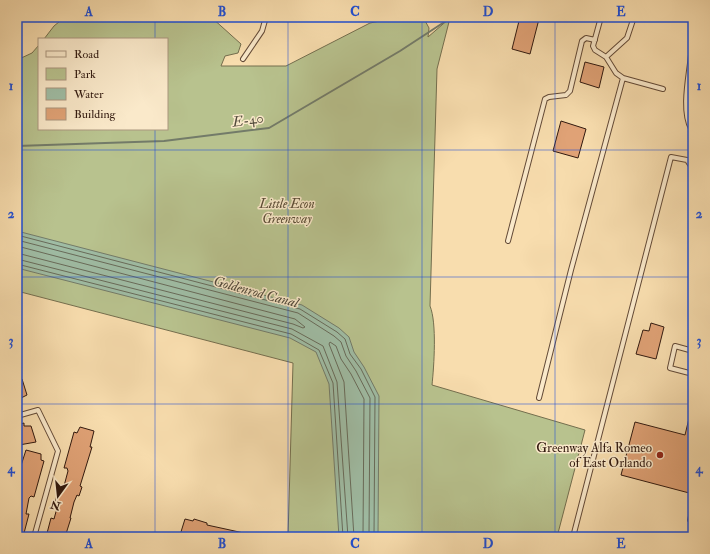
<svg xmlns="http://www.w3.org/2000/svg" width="710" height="554" font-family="'IM FELL Double Pica',serif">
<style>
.green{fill:#b8c28e;stroke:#746e4e}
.water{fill:#9fbda5;stroke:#737b69}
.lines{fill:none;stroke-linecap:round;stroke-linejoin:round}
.shore{stroke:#686b5a;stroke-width:1}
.stream{stroke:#737b69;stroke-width:2}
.building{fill:#e0a276;stroke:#31190f}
.lane-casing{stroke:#634a37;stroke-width:6}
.street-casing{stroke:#634a37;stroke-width:10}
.lane{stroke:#fae9ca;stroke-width:4}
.street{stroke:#fae9ca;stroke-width:8}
.grid{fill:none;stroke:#1d4ed8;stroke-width:1;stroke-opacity:0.55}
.poi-dot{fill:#8f2418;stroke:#fae9ca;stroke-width:1.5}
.labels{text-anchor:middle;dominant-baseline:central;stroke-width:3;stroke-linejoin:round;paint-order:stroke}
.park-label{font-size:13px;font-style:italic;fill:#5a4c35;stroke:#fae9ca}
.poi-label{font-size:13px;fill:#31190f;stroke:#fae9ca;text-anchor:end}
.water-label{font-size:14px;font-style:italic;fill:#524a3c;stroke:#fae9ca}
.neatline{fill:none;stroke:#1d4ed8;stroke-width:1.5}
.grid-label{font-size:13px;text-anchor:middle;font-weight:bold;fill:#1d4ed8}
</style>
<rect width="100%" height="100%" fill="#f8ddae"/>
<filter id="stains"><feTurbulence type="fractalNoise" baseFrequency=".005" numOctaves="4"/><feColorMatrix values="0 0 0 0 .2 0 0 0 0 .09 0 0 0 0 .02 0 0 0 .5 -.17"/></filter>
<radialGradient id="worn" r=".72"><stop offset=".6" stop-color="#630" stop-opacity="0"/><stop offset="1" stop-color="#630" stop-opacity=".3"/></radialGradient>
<!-- green -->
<path class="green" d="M65,17H211L241,44L238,53L225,56L221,66H286L370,23L400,17H423L429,28L428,37L450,18L437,69L430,306C437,323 434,366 432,385L585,430L557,537H288L293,363L17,291V60L32,53L39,45V129H167V39H44L54,26Z"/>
<!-- water -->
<path class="water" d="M17,231L302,305L339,328L349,337L354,352L364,367L379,396L378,537H339L329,384L316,352L290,338L17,268Z"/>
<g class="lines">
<!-- shore -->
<path class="shore" d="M17,235L300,309L337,332L345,339L350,354L361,369L375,397L374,537
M17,240L298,313L334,336L341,342L346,356L356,371L370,398L369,537
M17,246L295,319L305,327L303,328L293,324L17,253
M17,259L292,329L323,346L337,382L348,537
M17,264L291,334L319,350L333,383L343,537
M354,537L344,382L329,344L330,342L336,346L341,359L351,374L364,399L363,537"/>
<!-- stream -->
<path class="stream" d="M17,146L164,141L269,128L400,51L452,17"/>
</g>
<!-- building -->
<path class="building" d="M520,17L539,19L530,54L512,49Z
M585,62L604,67L599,88L580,82Z
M561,121L586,129L578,158L553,151Z
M651,323L664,327L656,359L636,354L643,330L649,331Z
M22,379L27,395L17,400V381Z
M691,410H693V494L621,475L635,422L685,435Z
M24,423V426H31L36,442L19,445L17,444V425Z
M80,427L94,431L90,447H92L80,486L82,487L79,496L77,495L74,502L70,518H71L65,537H46L51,518L54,519L57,508L54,507L59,487L62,488L64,486L68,471L67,468H64L74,432L77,433Z
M26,450L41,454V460L44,461L34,497L31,496L29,498L26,514H29L23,537H17V478Z
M185,519L193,521L194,519L207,523V525L253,535L252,537H186L180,535Z"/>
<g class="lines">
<defs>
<path id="lane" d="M601,17L593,46L595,50L606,57L616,73L623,78L663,89
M606,57L627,38L634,17
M243,59L262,31L266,17
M508,241L545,99L549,97L566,95L570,91L582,41L586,38L595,40
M693,351L675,346L670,368L693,374
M539,398L571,270L623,78
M17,416L38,410L58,451L34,537
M693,508L690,520L693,521
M573,537L671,157L687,160L693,169"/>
<path id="street" d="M693,55C691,76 683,110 693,128"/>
</defs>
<!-- lane casing -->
<use href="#lane" class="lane-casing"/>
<!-- street casing -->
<use href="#street" class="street-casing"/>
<!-- lane -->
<use href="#lane" class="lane"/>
<!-- street -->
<use href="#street" class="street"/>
</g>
<!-- grid -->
<path class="grid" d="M155,17V39M288,17V537M422,17V537M555,17V537M155,129V537M17,150H693M17,277H693M17,404H693"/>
<!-- markers -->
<circle class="poi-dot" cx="660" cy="455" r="4"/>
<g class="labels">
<!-- park labels -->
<g class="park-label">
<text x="287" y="204">Little Econ<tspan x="287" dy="15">Greenway</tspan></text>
</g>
<!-- poi labels -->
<g class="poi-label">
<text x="652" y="448">Greenway Alfa Romeo<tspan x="652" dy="15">of East Orlando</tspan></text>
</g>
<!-- water labels -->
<g class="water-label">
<text transform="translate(248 120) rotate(-8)">E-40</text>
<text transform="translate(256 292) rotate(15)">Goldenrod Canal</text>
</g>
</g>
<!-- margin -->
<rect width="710" height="554" fill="none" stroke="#f8ddae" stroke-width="44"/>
<!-- legend -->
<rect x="38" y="38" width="130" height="92" fill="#fae9ca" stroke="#aa967f"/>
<rect x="46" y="51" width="20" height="6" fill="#fae9ca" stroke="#aa967f"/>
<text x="74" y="58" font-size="12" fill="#31190f">Road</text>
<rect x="46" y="68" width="20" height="12" fill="#b8c28e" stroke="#aa967f"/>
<text x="74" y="78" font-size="12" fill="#31190f">Park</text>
<rect x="46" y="88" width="20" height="12" fill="#9fbda5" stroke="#aa967f"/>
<text x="74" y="98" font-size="12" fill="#31190f">Water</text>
<rect x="46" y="108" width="20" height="12" fill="#e0a276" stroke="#aa967f"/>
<text x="74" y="118" font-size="12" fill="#31190f">Building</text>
<!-- north arrow -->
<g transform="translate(58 496) rotate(195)" stroke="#fae9ca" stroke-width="3" paint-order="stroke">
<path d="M0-3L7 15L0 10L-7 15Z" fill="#31190f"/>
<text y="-6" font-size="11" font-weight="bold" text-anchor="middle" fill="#31190f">N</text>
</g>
<rect x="22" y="22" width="666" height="510" class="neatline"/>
<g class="grid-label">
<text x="89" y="16">A</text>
<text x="222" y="16">B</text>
<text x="355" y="16">C</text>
<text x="488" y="16">D</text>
<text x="621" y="16">E</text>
<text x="11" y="90">1</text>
<text x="699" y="90">1</text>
<text x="11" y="218">2</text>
<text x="699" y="218">2</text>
<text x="11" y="345">3</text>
<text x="699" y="345">3</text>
<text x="11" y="473">4</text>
<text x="699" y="473">4</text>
<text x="89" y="548">A</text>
<text x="222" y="548">B</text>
<text x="355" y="548">C</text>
<text x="488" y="548">D</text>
<text x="621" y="548">E</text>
</g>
<rect width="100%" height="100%" filter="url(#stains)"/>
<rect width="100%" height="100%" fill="url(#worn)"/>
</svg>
